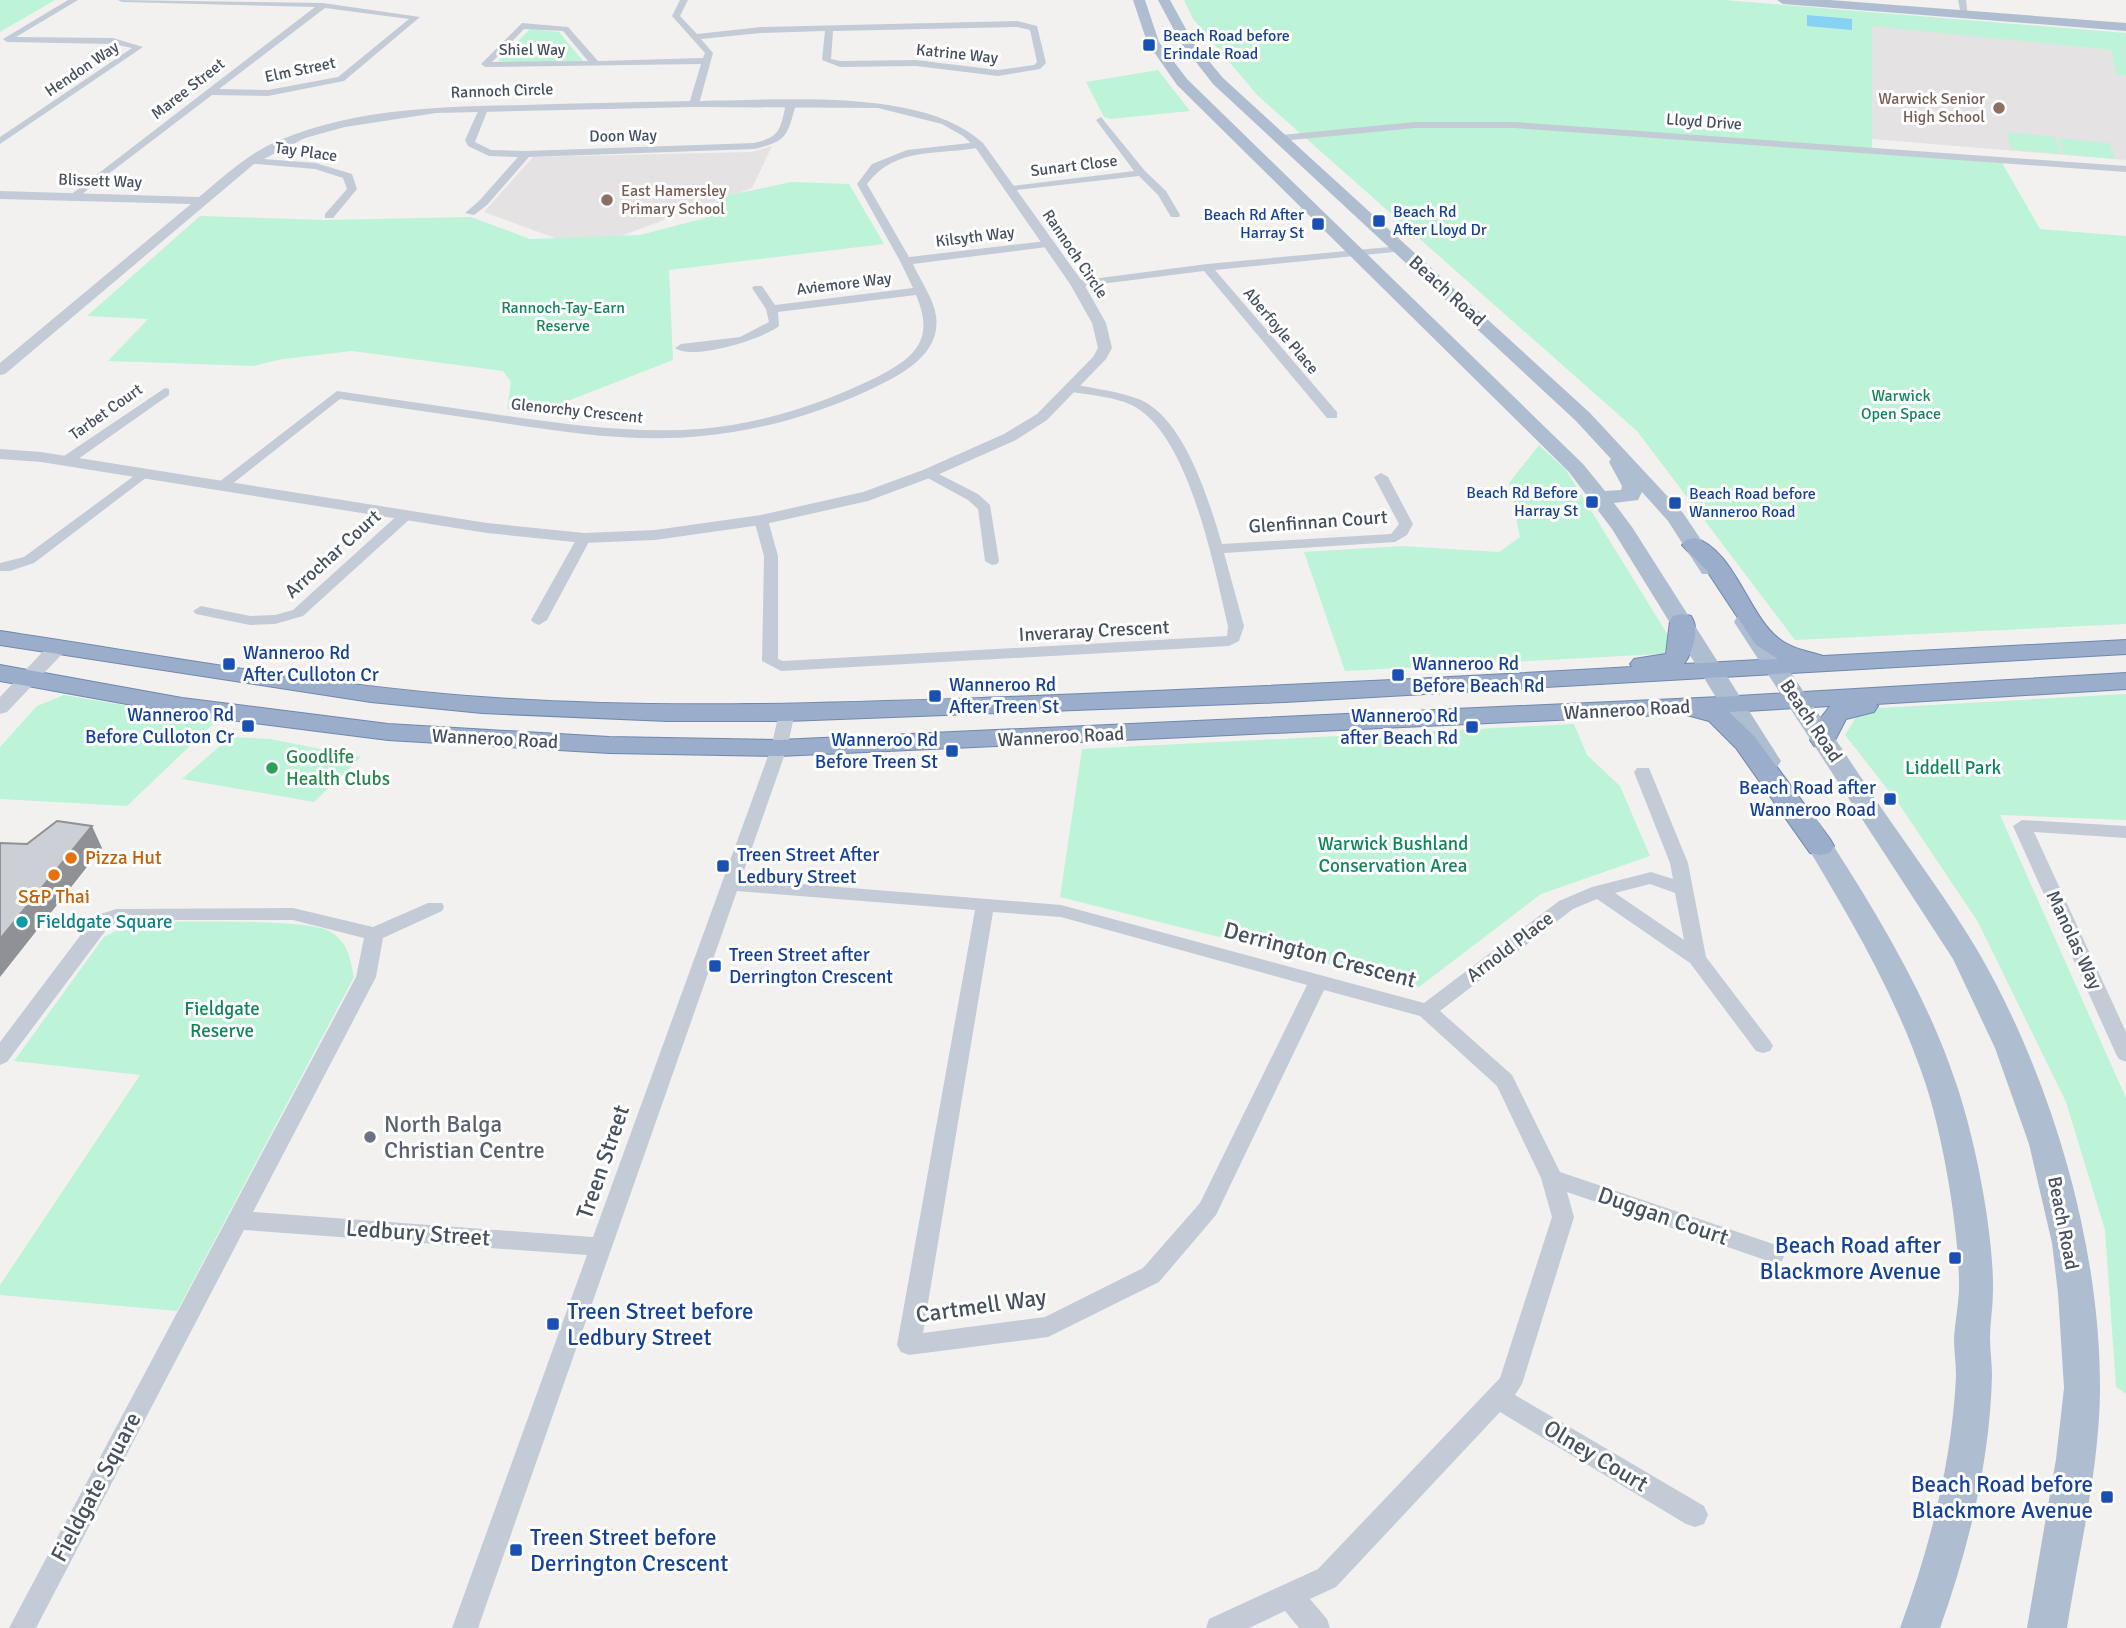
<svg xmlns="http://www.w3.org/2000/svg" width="2126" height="1628" font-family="Signika,sans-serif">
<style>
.education{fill:#e4e2e2}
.green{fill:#bdf3d7}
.water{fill:#87d1f2}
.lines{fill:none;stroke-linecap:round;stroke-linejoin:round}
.trunk-casing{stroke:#7088ae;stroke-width:2}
.minor{fill:#c3cbd6;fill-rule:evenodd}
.tertiary{fill:#c3cbd6;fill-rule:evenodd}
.primary{fill:#afbdd1;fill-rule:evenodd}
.trunk{fill:#9aadca;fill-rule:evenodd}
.shaded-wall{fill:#8f9196}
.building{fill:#cccfd6;stroke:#8f9196;stroke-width:2}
.transit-dot{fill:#1a4fb4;stroke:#fff;stroke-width:2.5}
.education-dot{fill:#8d6e63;stroke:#fff;stroke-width:2.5}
.leisure-dot{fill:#2e9e5b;stroke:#fff;stroke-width:2.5}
.food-dot{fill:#e8710a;stroke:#fff;stroke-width:2.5}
.culture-dot{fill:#0f9aa8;stroke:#fff;stroke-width:2.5}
.worship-dot{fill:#6b7280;stroke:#fff;stroke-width:2.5}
.labels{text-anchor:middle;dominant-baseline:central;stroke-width:6;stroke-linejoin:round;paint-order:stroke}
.far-transit-label{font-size:16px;fill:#164399;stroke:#fff;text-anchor:start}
.far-street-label{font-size:16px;fill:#475160;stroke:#fff}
.far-education-label{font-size:16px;fill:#785e54;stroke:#fff;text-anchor:end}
.far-park-label{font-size:16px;fill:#118758;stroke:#fff}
.street-label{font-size:19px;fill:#475160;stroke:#fff}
.transit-label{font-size:19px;fill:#164399;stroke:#fff;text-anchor:start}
.leisure-label{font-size:19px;fill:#27864d;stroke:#fff;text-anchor:start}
.park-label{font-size:19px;fill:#118758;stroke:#fff}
.food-label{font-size:19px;fill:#c56008;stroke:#fff;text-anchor:start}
.culture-label{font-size:19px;fill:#0d838f;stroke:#fff;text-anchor:start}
.near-street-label{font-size:23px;fill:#475160;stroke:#fff}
.near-worship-label{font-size:23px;fill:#5b616d;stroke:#fff;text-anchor:start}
.near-transit-label{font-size:23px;fill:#164399;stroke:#fff;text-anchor:end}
</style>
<rect width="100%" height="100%" fill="#f3f1f0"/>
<!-- education -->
<path class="education" d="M1872,25L2111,50L2116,75L2126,76V160L1872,139Z
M772,146L752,188L585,249L484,212L533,157L752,152Z"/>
<!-- green -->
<path class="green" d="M0,0H55L0,32Z
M1184,0H1724L2126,33V76L2116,75L2111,50L1872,26V152L2002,163L2040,229L2126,236V624L1795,640L1637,431L1258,96L1193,19Z
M530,29L559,32L583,61L514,64L498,61Z
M1158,70L1190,111L1110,119L1104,117L1086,82Z
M2007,132L2056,137L2061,154L2011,149Z
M2059,138L2109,143L2115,159L2064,154Z
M791,182L849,184L884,244L669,270L673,360L537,413L507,409L511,382L503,371L352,351L283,359L253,366L108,361L148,319L87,316L200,216L325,220L471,217L530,239L640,235L705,218L720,197Z
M1539,445L1566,470L1679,653L1345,671L1304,552L1402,546L1499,552L1520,537L1509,483Z
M2126,694V820L2000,815L2126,1098V1394L2116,1387L2105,1230L2066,1102L1978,922L1899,804L1845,735L1861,709Z
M64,695L216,721L127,806L0,799V747L37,706Z
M1574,724L1587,755L1620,786L1650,856L1541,894L1419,987L1060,897L1082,749Z
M230,737L270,739L361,757L314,802L182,779Z
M133,922C168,922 307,918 329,931C348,942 350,957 354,977L177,1311L0,1295V1285L140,1075L14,1061L104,937Z"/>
<!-- water -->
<path class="water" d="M1807,15L1852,19V30L1807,26Z"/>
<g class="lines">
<defs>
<path id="trunk" d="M1694,538C1733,548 1748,614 1778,638C1791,649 1808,651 1823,656L2126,640V654L1285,702L787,721H667L482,713L371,702L0,645V631C160,655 320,685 481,697C657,710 832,703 1008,697C1216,689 1424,679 1632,667L1630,664L1634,659L1666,654L1670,621L1673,616L1682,614L1691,616C1700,629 1693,652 1684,664L1778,659L1756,645L1707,571L1682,545L1686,540Z
M0,665L182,698L388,724L609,737L779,740L1720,697L2126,673V689L1876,704L1878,706L1874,712L1846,719L1832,746L1823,748L1814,746L1810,740L1816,724L1830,706L1729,712L1754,736L1830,839L1834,846L1830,853L1820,855L1810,853L1736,748L1709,721L1683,714L779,756L609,753L388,740L182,714L0,681Z"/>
</defs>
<!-- trunk casing -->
<use href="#trunk" class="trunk-casing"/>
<!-- minor -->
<path class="minor" d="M68,0H78L16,37L113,38L143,47L0,144V137L132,48L113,44L7,42L3,39Z
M118,0L323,3L420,17L344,81L268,96L212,95L73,201L69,200V196L315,7L122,2ZM325,8L409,19L338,77L268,90L219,89Z
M680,0H688L680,16L697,34L761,27L1017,21L1037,26L1046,63L1040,69L998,76L916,66L840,67L822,60L825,31L761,33L701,39L713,53L699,104L694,107L689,104L701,64L485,67L481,64L522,23L568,27L598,61L703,58L705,53L672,16ZM1017,27L1030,30L1037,62L1034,65L998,70L916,60L840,61L831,59L833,31ZM524,29L563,31L588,61L492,62Z
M1958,0H1966L1968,17L1961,15Z
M791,101L796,104C787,136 788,141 754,149L529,157L487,205L474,215L465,213L479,201L518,157L489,156L468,146L465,140L480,107L488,109L475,142L491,150L526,151L754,143C781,137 780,129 786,104Z
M1101,117L1145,171L1166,191L1180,215L1179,217H1171L1158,195L1139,176L1007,191L1006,189L1011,186L1134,171L1096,120Z
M1415,122H1514L2126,166V172L1514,128H1415L1281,141L1276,138L1281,135Z
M979,142L982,143V147C939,156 897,145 867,184L909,257L1047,241L1052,244L1047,247L913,264C920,280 934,299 936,316C942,357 895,378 865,392C814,415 758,431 702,436C634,443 564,432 497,422C444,414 392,407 340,399L227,488H217L215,485L337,391C389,399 442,406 494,414C562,424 631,434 700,429C761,424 822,404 877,377C916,357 935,339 916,295L778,312L779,326C763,339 692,361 675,348L681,344L740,337L769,322L766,309L752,288L754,286H762L775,305L913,288L900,261L857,184L872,164L907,150Z
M250,158L316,163L352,174L357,189L333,218H325V214L347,189L343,178L315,169L246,163V159Z
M1400,246L1405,249L1404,251L1215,270L1337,412V418H1327L1204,271L1077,287L1071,284L1077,281L1207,264Z
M1072,384C1095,389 1119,391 1141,400C1185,420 1209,501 1222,544L1391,534L1399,524L1374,477L1381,473L1388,477L1413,524L1407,535L1395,542L1224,553L1244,626L1239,641L1229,646L781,671L762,661L764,556L754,520L761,516L768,520L778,556V659L783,661L1227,636L1228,626C1214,567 1191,446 1140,410C1120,396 1091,396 1068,391L1066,388Z
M165,388L169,389V395L71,464H61V458Z
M929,469L978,494L990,505L999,561L997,564L992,565L985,561L978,509L968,500L924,476V470Z
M142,470L147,471V477L34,563L10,571H0V563L24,557Z
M406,511L413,515L411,518L303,616L275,624L250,625L196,614L193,611L201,606L250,616L275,615L293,610L401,512Z
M584,534L591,538L547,620L539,625L534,623L531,620L577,538Z
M787,708L795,713L787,748L741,879L1061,905L1424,1003L1559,901L1592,887L1651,872L1673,879L1670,863L1634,772L1637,768H1649L1688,863L1706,957L1770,1041L1773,1046L1770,1051L1763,1053L1756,1051L1690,963L1597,899L1573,909L1440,1011L1512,1075L1560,1172L1782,1247L1785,1254L1782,1261L1774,1263L1567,1192L1574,1217L1522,1384L1515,1395L1704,1506L1708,1515L1704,1524L1695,1527L1686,1524L1500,1412L1336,1587L1310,1599L1327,1619L1330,1628H1299L1285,1611L1249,1628H1206L1209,1619L1318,1569L1500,1378L1552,1217L1541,1178L1497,1086L1420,1016L1324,990L1216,1215L1159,1282L1048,1337L909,1355L901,1352L897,1345L975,910L737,891L478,1628H452L587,1255L244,1230L36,1628H9L356,977L364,938L293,920H124L109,926L7,1062L0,1065V1042L95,916L116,909L293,908L373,927L428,903H442L444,907L442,911L383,938L376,977L253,1212L593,1237L771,748L779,713ZM1650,884L1675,893L1684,940L1615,893ZM993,912L1061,917L1307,985L1200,1203L1143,1268L1045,1317L923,1333Z
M2022,820L2126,826V838L2034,832L2126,1032V1062L2119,1059L2116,1054L2013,826Z"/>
<!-- tertiary -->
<path class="tertiary" d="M694,101C775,101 922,86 983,143L1084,284L1106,323L1112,348L1106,359L1047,420L1016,440L935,476L868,501L761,525L655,540L584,543L487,533L41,462L0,459V449L41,452L487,523L584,533L655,530L761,515L863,492L923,470L1004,434L1037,414L1093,357L1098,348L1092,323L1070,284L975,147L963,136L942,124L878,108L694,107L436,113L345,127L305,138L254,164L5,374L0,375V363L191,204L0,199V191L199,197C221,179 242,159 267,146C346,108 437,107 523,105C580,103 637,102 694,101Z
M58,641L65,643L67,647L65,651L7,712L0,714V697L51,643Z"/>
<!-- primary -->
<path class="primary" d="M1133,0H1145L1159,42L1187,79L1583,464L1605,491L1621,490L1622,486L1609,462L1611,459L1576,421L1213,84L1181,43L1158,0H1170L1193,42L1223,78L1590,413L1683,513L1721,569L1718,574H1702L1668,521L1642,492L1638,500L1614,503L1632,527L1781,761L1777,767L1768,769L1759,767L1612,529L1569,472L1177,85L1147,42Z
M1777,0H1830L2126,23V31L1783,4Z
M1745,615L1753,617C1796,679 1838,743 1880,806C1913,854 1949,902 1979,953C2052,1080 2101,1245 2100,1392C2099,1470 2079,1551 2067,1628H2027L2056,1459L2064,1388L2058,1293L2052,1243L2029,1144L1995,1048L1953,959L1734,622L1737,617Z
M1806,814L1815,817C1869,901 1924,987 1956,1083C1975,1138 1994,1233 1993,1291C1993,1307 1990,1322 1990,1338C1990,1351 1992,1363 1992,1375C1990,1461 1969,1547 1940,1628H1900C1930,1547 1952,1462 1956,1376C1956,1363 1954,1351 1954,1338C1955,1323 1958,1307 1959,1291C1960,1234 1943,1136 1925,1082C1893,987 1844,908 1793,823L1797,817Z"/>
<!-- trunk -->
<use href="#trunk" class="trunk"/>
</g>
<!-- shaded-wall -->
<path class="shaded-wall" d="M92,826L102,848L0,977V939Z"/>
<!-- building -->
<path class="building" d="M57,821L92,826L0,939V843L27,844Z"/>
<!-- markers -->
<g class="transit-dot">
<rect x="1142" y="38" width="14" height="14" rx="3.5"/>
<rect x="1372" y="214" width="14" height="14" rx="3.5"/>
<rect x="1311" y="217" width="14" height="14" rx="3.5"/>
<rect x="1585" y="495" width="14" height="14" rx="3.5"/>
<rect x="1668" y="496" width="14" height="14" rx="3.5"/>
<rect x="222" y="657" width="14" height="14" rx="3.5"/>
<rect x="1391" y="668" width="14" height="14" rx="3.5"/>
<rect x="928" y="689" width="14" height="14" rx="3.5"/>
<rect x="241" y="719" width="14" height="14" rx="3.5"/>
<rect x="1465" y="720" width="14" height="14" rx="3.5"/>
<rect x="945" y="744" width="14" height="14" rx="3.5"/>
<rect x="1883" y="792" width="14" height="14" rx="3.5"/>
<rect x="716" y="859" width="14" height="14" rx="3.5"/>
<rect x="708" y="959" width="14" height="14" rx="3.5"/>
<rect x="1948" y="1251" width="14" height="14" rx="3.5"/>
<rect x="546" y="1317" width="14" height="14" rx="3.5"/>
<rect x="2100" y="1490" width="14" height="14" rx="3.5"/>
<rect x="509" y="1543" width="14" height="14" rx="3.5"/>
</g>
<g class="education-dot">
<circle cx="1999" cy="108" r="7"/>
<circle cx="607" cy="200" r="7"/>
</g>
<circle class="leisure-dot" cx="272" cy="768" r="7"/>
<g class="food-dot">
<circle cx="71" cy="858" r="7"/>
<circle cx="54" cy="875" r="7"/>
</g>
<circle class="culture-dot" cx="22" cy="922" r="7"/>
<circle class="worship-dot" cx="370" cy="1137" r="7"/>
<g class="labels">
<!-- far-transit labels -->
<g class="far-transit-label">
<text x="1163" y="36">Beach Road before<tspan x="1163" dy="18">Erindale Road</tspan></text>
<text x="1393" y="212">Beach Rd<tspan x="1393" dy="18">After Lloyd Dr</tspan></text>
<text x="1304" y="215" text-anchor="end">Beach Rd After<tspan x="1304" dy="18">Harray St</tspan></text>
<text x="1578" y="493" text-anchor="end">Beach Rd Before<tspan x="1578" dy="18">Harray St</tspan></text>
<text x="1689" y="494">Beach Road before<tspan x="1689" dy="18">Wanneroo Road</tspan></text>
</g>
<!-- far-street labels -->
<g class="far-street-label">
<text x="532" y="50">Shiel Way</text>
<text transform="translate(957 54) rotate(6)">Katrine Way</text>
<text transform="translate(82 69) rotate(-34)">Hendon Way</text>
<text transform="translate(300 70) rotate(-12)">Elm Street</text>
<text transform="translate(188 89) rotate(-38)">Maree Street</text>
<text transform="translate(502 91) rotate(-2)">Rannoch Circle</text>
<text transform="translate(1704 122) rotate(4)">Lloyd Drive</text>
<text transform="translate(623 136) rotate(-1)">Doon Way</text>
<text transform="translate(306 152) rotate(8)">Tay Place</text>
<text transform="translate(1074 166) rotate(-7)">Sunart Close</text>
<text transform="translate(100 181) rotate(2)">Blissett Way</text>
<text transform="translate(975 237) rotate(-7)">Kilsyth Way</text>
<text transform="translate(1075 254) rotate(56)">Rannoch Circle</text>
<text transform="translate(844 284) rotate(-7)">Aviemore Way</text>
<text transform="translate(1281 331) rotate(50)">Aberfoyle Place</text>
<text transform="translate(577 411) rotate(6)">Glenorchy Crescent</text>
<text transform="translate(106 412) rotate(-35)">Tarbet Court</text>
</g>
<!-- far-education labels -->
<g class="far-education-label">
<text x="1985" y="99">Warwick Senior<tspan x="1985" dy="18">High School</tspan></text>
<text x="621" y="191" text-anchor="start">East Hamersley<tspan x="621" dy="18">Primary School</tspan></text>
</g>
<!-- far-park labels -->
<g class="far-park-label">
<text x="563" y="308">Rannoch-Tay-Earn<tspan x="563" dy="18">Reserve</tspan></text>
<text x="1901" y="396">Warwick<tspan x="1901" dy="18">Open Space</tspan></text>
</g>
<!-- street labels -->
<g class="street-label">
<text transform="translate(1447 291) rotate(42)">Beach Road</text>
<text transform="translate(1318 522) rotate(-4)">Glenfinnan Court</text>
<text transform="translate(333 554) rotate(-42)">Arrochar Court</text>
<text transform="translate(1094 631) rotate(-3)">Inveraray Crescent</text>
<text transform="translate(1627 710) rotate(-3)">Wanneroo Road</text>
<text transform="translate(1811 721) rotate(56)">Beach Road</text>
<text transform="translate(1061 737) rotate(-3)">Wanneroo Road</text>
<text transform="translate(495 739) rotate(3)">Wanneroo Road</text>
<text transform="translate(2074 940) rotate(65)">Manolas Way</text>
<text transform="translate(1510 947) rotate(-37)">Arnold Place</text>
<text transform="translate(2063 1223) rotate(79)">Beach Road</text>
</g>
<!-- transit labels -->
<g class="transit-label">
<text x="243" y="653">Wanneroo Rd<tspan x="243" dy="22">After Culloton Cr</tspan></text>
<text x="1412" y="664">Wanneroo Rd<tspan x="1412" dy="22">Before Beach Rd</tspan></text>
<text x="949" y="685">Wanneroo Rd<tspan x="949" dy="22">After Treen St</tspan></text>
<text x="234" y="715" text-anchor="end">Wanneroo Rd<tspan x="234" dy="22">Before Culloton Cr</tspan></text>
<text x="1458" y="716" text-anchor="end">Wanneroo Rd<tspan x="1458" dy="22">after Beach Rd</tspan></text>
<text x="938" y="740" text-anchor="end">Wanneroo Rd<tspan x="938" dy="22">Before Treen St</tspan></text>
<text x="1876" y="788" text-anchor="end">Beach Road after<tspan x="1876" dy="22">Wanneroo Road</tspan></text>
<text x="737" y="855">Treen Street After<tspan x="737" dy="22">Ledbury Street</tspan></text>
<text x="729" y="955">Treen Street after<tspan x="729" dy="22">Derrington Crescent</tspan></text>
</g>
<!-- leisure labels -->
<g class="leisure-label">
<text x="286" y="757">Goodlife<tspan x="286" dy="22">Health Clubs</tspan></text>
</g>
<!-- park labels -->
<g class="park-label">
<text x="1953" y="768">Liddell Park</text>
<text x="1393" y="844">Warwick Bushland<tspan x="1393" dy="22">Conservation Area</tspan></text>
<text x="222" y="1009">Fieldgate<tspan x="222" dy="22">Reserve</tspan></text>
</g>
<!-- food labels -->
<g class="food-label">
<text x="85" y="858">Pizza Hut</text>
<text x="54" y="897" text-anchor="middle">S&amp;P Thai</text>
</g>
<!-- culture labels -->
<g class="culture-label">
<text x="36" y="922">Fieldgate Square</text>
</g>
<!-- near-street labels -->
<g class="near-street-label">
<text transform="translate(1320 955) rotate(15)">Derrington Crescent</text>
<text transform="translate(603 1162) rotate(-71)">Treen Street</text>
<text transform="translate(1663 1216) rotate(19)">Duggan Court</text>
<text transform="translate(418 1233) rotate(4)">Ledbury Street</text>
<text transform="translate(981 1306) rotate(-8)">Cartmell Way</text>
<text transform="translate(1596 1456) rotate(31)">Olney Court</text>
<text transform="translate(96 1487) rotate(-62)">Fieldgate Square</text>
</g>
<!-- near-worship labels -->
<g class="near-worship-label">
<text x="384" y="1124">North Balga<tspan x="384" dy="26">Christian Centre</tspan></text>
</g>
<!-- near-transit labels -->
<g class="near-transit-label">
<text x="1941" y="1245">Beach Road after<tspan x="1941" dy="26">Blackmore Avenue</tspan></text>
<text x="567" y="1311" text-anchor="start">Treen Street before<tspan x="567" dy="26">Ledbury Street</tspan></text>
<text x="2093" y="1484">Beach Road before<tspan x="2093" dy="26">Blackmore Avenue</tspan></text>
<text x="530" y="1537" text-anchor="start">Treen Street before<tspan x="530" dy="26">Derrington Crescent</tspan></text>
</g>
</g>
</svg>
